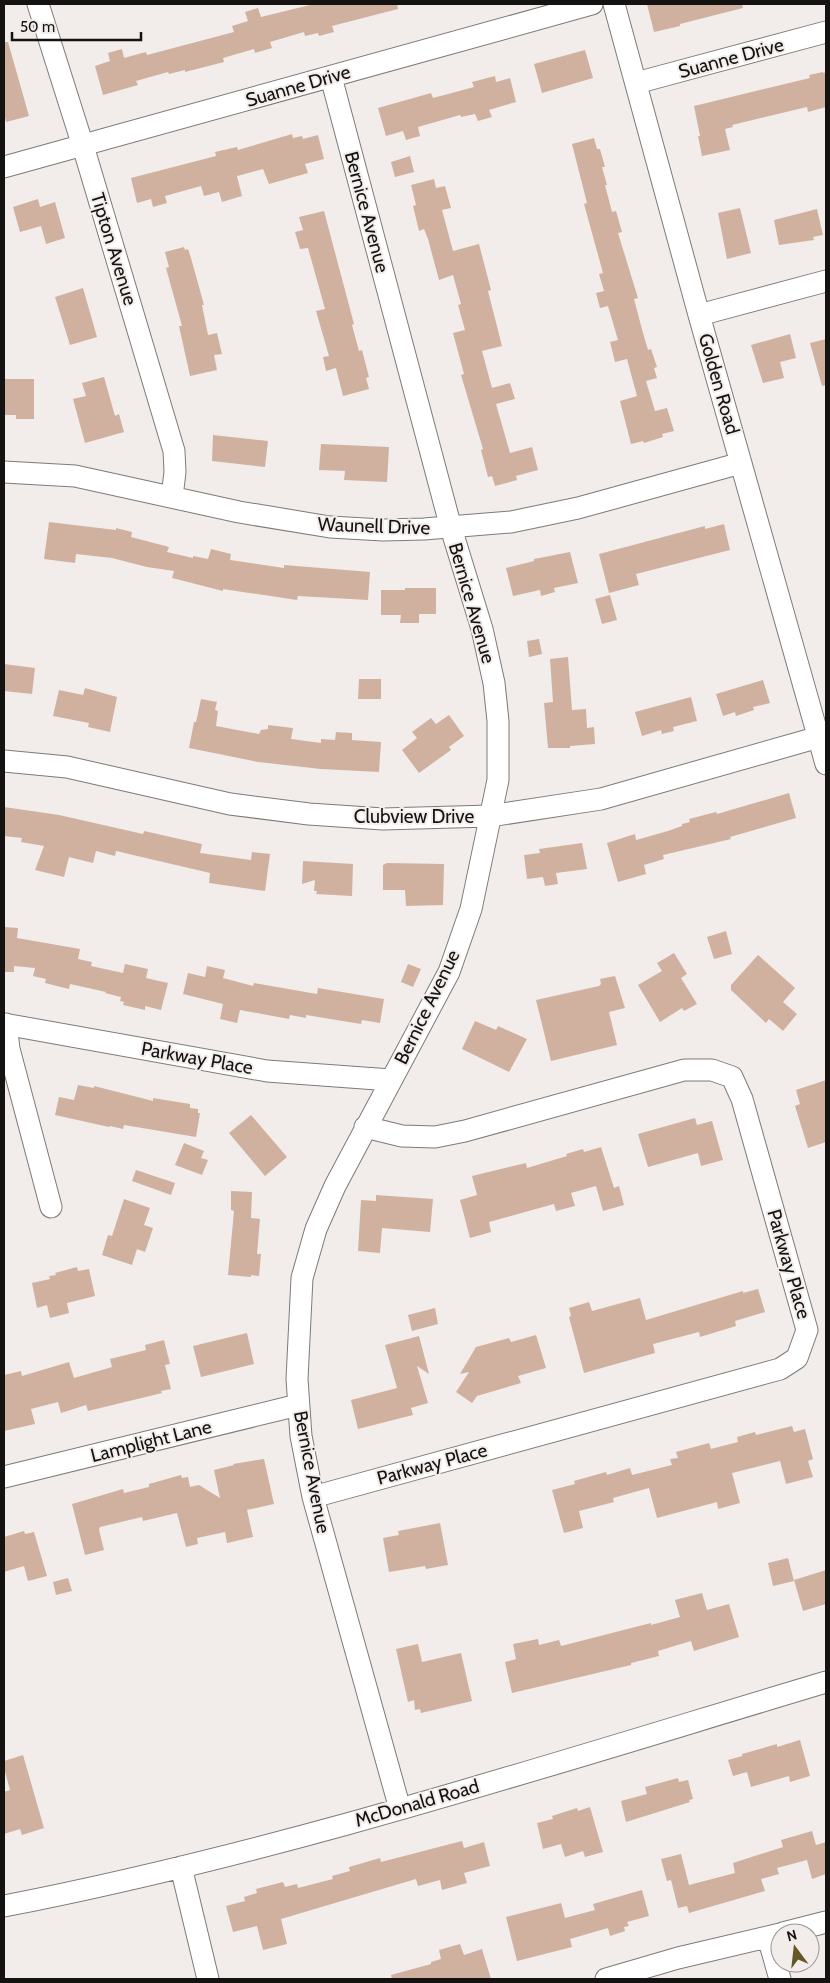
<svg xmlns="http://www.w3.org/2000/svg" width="830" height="1983" font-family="Cabin,sans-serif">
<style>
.building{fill:#d0b1a0}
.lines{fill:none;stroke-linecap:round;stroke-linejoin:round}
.minor-casing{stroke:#7e7a77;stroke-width:23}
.minor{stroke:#fff;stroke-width:21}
.labels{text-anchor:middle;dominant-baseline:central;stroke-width:4;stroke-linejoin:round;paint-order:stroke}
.street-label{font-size:19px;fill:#151312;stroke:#f2edea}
</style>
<rect width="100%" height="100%" fill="#f2edea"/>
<!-- building -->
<path class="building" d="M314,4H397L398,9L332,26L334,32L319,36L318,33L305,36L304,32L270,42L272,48L255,53L254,49L223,58L224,62L185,72V70L169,74L168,72L136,81L138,85L103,95L95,66L110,61L108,53L122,49L124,58L146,52L147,55L234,32L232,26L248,21L245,12L258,8L261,17Z
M647,4H742L743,8L680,24V26L654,32Z
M4,42H8L29,116L6,122L4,113Z
M585,50L593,78L542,93L534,64Z
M823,72V73L826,72V107L808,112L807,107L732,125L733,127L725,129L730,150L702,156L698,136H700L694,106L810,78L809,75Z
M495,76L496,82L510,78L516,102L489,110L492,117L478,121L475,114L461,117L460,115L418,127L420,136L406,140L403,131L386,136L378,108L431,93L433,98L474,87L472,82Z
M292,134L293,138L302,136L303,139L318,135L324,159L305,164L308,173L269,184L263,169L237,176L242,196L222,202L219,192L204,196L201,186L165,196L167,203L153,207L151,199L137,203L131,178L216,156L215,152L237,147L238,150Z
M594,138L597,149H600L605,167H602L607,185H605L612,212L616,211L622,232L618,233L638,298L634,299L643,333L648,350L651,349L657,367L654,368L657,378L646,381L655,411L667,408L674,431L662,434L663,437L644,443L643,441L631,444L620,401L637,396L627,359L615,362L610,342L618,340L608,306L600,308L596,293L604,291L599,274L603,273L584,204L587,203L572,144Z
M410,156L414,172L395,177L391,162Z
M434,179L436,188L445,186L451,208L442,210L453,251L479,244L491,290L488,291L502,346L482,351L492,388L510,383L515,399L496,404L510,453L532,447L538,470L516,476L517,480L495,486L492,476L488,477L481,450L483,449L461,375L464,374L453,333L465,330L458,305L461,304L453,275L439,280L428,239L424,229L419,231L413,206L416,205L411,185Z
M38,199L40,207L55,202L65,238L46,244L41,226L20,232L13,207Z
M740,208L751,253L727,259L718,213Z
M817,209L823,235L813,237L814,240L779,245L774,220Z
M324,211L354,324L352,325L359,351L362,350L369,377L366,378L369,389L343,396L336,368L326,371L323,357L329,356L316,311L325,309L308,248L300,249L295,232L303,230L299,217Z
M184,247L185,250L188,249L191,258L204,305H202L208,335L217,333L222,354L214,355L217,370L190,376L179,326H182L166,268L169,267L165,252Z
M83,288L97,337L70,345L55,297Z
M790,334L796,358L780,362L784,378L763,383L751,345Z
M826,339V385L822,386L810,343Z
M104,377L115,416L119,414L124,432L85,443L73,399L86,396L82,383Z
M4,379H34V419H16V415H4Z
M213,435L268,441L265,467L212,461Z
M321,444L389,447L387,482L344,480L345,471L319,470Z
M49,522L116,530V528L132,532L131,537L169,547L167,552L193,558V556L208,559L211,549L231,554L230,560L284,568V565L370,572L368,600L298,596L297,600L223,589V591L172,578L174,571L147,567L112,558L76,554L75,563L44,559Z
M724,524L730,550L636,574L639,585L609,593L599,554L705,526V529Z
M570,552L578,583L554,588L555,592L541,596L540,590L513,596L506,568L534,561V559Z
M405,588H436V614H419V623H400L401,615H381V590H405Z
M610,595L617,620L602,624L595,599Z
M539,639L542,654L529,657L527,641Z
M568,657L572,710L586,709L587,728L594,727L595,744L570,746V748H548L544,703L553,702L550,659Z
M4,664L35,668L32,694L4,691Z
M359,679H381V699H358Z
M763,680L770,703L753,707L754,710L736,716L735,712L723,716L716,694Z
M85,688L117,697L110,732L88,727L89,723L53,716L59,690L83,695Z
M691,697L697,721L673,727L674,731L662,734L661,730L642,736L635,712Z
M201,699L217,702L215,710L218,711L216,726L259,734L261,730L268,729V725L293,728L291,739L321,743V739L335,740L336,732L352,733V740L381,742L379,772L321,769L258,762L189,748L194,722H196Z
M449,715L464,736L449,747L451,750L419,773L402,750L417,738L412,732L431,718L436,724Z
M789,793L796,818L730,837L731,839L663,855L664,859L644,865L646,874L618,882L607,843L635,834L636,840L668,831L682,826V824L690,822L689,819L716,812L717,814Z
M4,807L59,815L143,834L144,831L202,844L200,853L251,860L252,852L270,854L265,891L209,883L210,873L116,851L115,856L96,851L93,863L69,857L64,877L35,870L44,846L21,842L22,838L4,836Z
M582,843L587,869L556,873L558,884L545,886L543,877L527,879L524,855L540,853L539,849Z
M303,861L353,864L352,896L316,894L317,891H314L315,880L302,884Z
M387,863L444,864L443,905L406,906L405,890H383V865Z
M4,927L18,928L17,938L80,949L78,959L92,962L91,966L123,973L125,964L148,969L146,978L168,983L161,1010L145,1006V1010L123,1005L124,1002L120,1001L121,997L105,993L106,992L70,984L69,989L45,983L46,979L33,976L35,968L14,966V972H4Z
M726,931L732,954L714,959L707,937Z
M674,953L687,974L681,978L697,1004L684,1011L682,1008L660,1022L638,985L662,971L657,963Z
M758,955L795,988L783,1002L797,1014L783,1031L769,1019L766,1023L731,990V985Z
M408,964L421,969L413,987L401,982Z
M207,966L225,970L223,978L253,986L254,983L317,994L318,988L384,999L380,1023L362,1020L361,1024L306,1015V1018L290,1015L289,1019L240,1010L237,1023L220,1019L223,1004L183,994L188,973L205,977Z
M615,976L625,1008L609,1012L617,1045L551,1061L536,1000L599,986L601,984L600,979Z
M475,1021L496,1030L498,1026L527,1039L509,1072L462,1049Z
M826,1080V1142L808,1148L795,1106L800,1104L796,1090Z
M78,1085L94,1088V1086L153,1101V1098L190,1104V1108L198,1109V1113H200L196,1137L124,1125L123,1129L110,1126L109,1127L55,1115L59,1097L74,1100Z
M251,1115L287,1157L265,1176L229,1133Z
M695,1118L697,1125L712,1121L723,1160L701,1166L698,1153L648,1167L638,1134Z
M184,1143L204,1151L201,1158L208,1160L202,1175L175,1165Z
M601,1147L614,1188L619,1186L624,1205L603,1211L596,1186L571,1193L575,1206L556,1211L554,1204L489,1222L491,1232L470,1238L460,1200L477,1195L472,1176L526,1163L527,1168L567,1156L566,1154L583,1149L584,1152Z
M136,1170L175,1183L171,1195L132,1181Z
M231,1191L252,1192L251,1218L260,1219L257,1254H261L259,1276L251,1275V1277L228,1275L234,1211L231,1210Z
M376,1195L433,1199L430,1232L382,1228L380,1253L358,1251L361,1200L376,1201Z
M124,1199L150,1208L144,1225L153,1228L145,1252L137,1249L132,1265L102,1255L108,1235L112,1236Z
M77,1267L78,1271L89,1269L95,1296L67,1303L69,1313L50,1318L47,1305L37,1308L32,1283L50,1279L49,1276L56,1275L55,1273Z
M758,1289L765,1312L735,1321L736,1326L700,1337L699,1332L653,1344L655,1353L584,1373L569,1317L571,1316L569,1308L589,1302L592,1311L640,1298L646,1320L743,1291V1293Z
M435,1308L438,1324L412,1331L408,1315Z
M247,1333L254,1364L201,1377L193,1346Z
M536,1335L546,1368L518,1376L521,1383L477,1396L472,1403L456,1392L469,1372L460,1374L476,1347L509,1338L511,1342Z
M419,1336L429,1374L417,1366L428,1403L411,1408L413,1415L358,1429L351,1400L397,1388L385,1345Z
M164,1340L170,1364L165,1365L171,1389L161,1391L162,1393L88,1411L86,1405L61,1413L58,1402L31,1409L35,1424L4,1431V1375L21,1371L22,1376L69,1362L74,1378L112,1367L110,1359L146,1350L145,1345Z
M792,1426L794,1432L805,1429L813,1459L808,1461L813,1477L786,1484L780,1461L732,1473L740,1503L718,1509L717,1502L657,1518L649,1488L613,1498L614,1502L579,1511L583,1528L564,1533L552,1490L575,1484L574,1481L606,1472L607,1475L630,1468L632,1475L672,1465L670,1459L678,1458L676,1452L709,1443L711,1449L738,1442L737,1437L755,1432L756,1435Z
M264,1459L274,1504L247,1510L253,1537L227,1543L225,1532L197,1538L198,1544L186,1547L177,1513L143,1521L142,1517L100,1527L99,1530L104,1550L85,1555L72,1504L123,1489L124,1493L149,1487V1484L181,1475L182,1478L188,1477L190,1487L199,1485L220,1498L214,1470L234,1465L233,1464Z
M440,1523L448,1565L426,1569L425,1566L389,1572L383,1538L399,1535L398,1531Z
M24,1531L25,1534L34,1532L47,1576L28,1581L24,1566L4,1572V1537Z
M788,1558L794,1581L773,1586L768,1563Z
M826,1570V1604L803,1611L794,1580Z
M68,1578L72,1591L56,1595L53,1582Z
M702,1593L707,1610L729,1604L739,1637L694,1651L691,1641L658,1651L659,1656L631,1663V1665L512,1693L505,1662L516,1659L513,1644L538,1639L539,1645L559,1640L561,1646L651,1623V1625L680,1617L675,1600Z
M418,1644L422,1662L461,1653L472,1701L421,1713L420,1709L415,1710L414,1700L408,1702L396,1649Z
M800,1740L810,1776L790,1782L789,1776L751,1787L747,1772L733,1776L728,1760L742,1756V1754L777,1744V1747Z
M23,1755L44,1828L22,1835L20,1829L4,1834V1792L10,1790L4,1768V1761Z
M678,1778L679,1782L688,1780L693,1799L689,1800L690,1802L626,1822L621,1801L647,1794L645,1787Z
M590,1807L603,1852L585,1857L583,1851L565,1857L561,1844L543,1849L537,1823L553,1819L552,1816L577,1808L578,1811Z
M812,1831L816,1845L826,1842V1874L812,1879L807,1860L777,1868L779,1874L761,1879L765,1891L689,1913L687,1906L678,1908L671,1880L667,1881L661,1859L681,1854L689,1885L735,1873L733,1863L783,1847L781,1840Z
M462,1841L464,1848L484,1842L490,1866L464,1873L467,1883L442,1890L440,1880L418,1886L416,1879L281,1919L287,1944L263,1950L257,1926L233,1932L226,1906L245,1901L244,1897L257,1893L256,1889L283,1882L285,1887L297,1884L298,1888L333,1879L332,1876L350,1871L349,1867L380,1858L381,1862Z
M642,1890L649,1916L627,1922L629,1926L624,1927L625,1931L610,1936L608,1928L570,1939L572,1947L517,1961L506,1917L561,1903L565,1918L595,1910L593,1904Z
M460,1944L464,1955L482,1949L491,1979H392L391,1975L431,1964V1962L441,1959L439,1950Z"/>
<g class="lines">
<defs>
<path id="minor" d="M38,4L83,146L174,451L175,472L172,497
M614,4L699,315L826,764
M331,77L451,528L482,629L494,683L498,721V780L471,909L449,972L335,1186L316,1229L302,1278L297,1379L301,1436L313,1497L400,1809
M636,83L826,32
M4,167L592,4
M699,315L826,281
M4,472L75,476L239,512L330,527L383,530L424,529L511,522L578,508L741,463
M4,761L67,767L230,804L309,814L383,819L490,816L601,799L819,737
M4,1024L267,1071L391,1080
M6,1024L9,1049L51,1207
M4,1477L298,1405
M313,1497L780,1369L797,1358L807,1330L742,1099L732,1077L712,1070H684L465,1131L435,1137L402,1136L365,1127
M181,1867L208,1979
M4,1906C282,1852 555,1763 826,1682
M783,1933L826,1922
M768,1937L780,1979
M606,1979L678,1958L780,1934"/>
</defs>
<!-- minor casing -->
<use href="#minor" class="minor-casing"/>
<!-- minor -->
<use href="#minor" class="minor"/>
</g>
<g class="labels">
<!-- street labels -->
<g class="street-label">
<text transform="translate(731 58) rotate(-15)">Suanne Drive</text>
<text transform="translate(298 86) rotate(-16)">Suanne Drive</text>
<text transform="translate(367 212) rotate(75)">Bernice Avenue</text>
<text transform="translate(114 249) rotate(73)">Tipton Avenue</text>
<text transform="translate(719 384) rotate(74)">Golden Road</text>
<text transform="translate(374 526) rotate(2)">Waunell Drive</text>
<text transform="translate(472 603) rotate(74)">Bernice Avenue</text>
<text x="414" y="816">Clubview Drive</text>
<text transform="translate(427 1007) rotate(-64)">Bernice Avenue</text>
<text transform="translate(197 1058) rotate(10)">Parkway Place</text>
<text transform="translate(789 1264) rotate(74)">Parkway Place</text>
<text transform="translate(151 1441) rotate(-14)">Lamplight Lane</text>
<text transform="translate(432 1464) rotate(-15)">Parkway Place</text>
<text transform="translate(312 1472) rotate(79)">Bernice Avenue</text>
<text transform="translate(417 1803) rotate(-16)">McDonald Road</text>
</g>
</g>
<!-- border -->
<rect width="830" height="1983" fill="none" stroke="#151312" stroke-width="10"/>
<!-- north arrow -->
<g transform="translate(795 1948) rotate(345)"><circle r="24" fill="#f2edea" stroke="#9a9694"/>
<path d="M0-4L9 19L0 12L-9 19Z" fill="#645825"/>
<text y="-8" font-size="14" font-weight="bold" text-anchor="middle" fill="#151312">N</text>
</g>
<!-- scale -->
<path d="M12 32v8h129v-8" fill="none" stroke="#151312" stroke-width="2.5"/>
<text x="20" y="32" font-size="15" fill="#151312" stroke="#f2edea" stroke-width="4" paint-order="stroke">50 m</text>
</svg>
